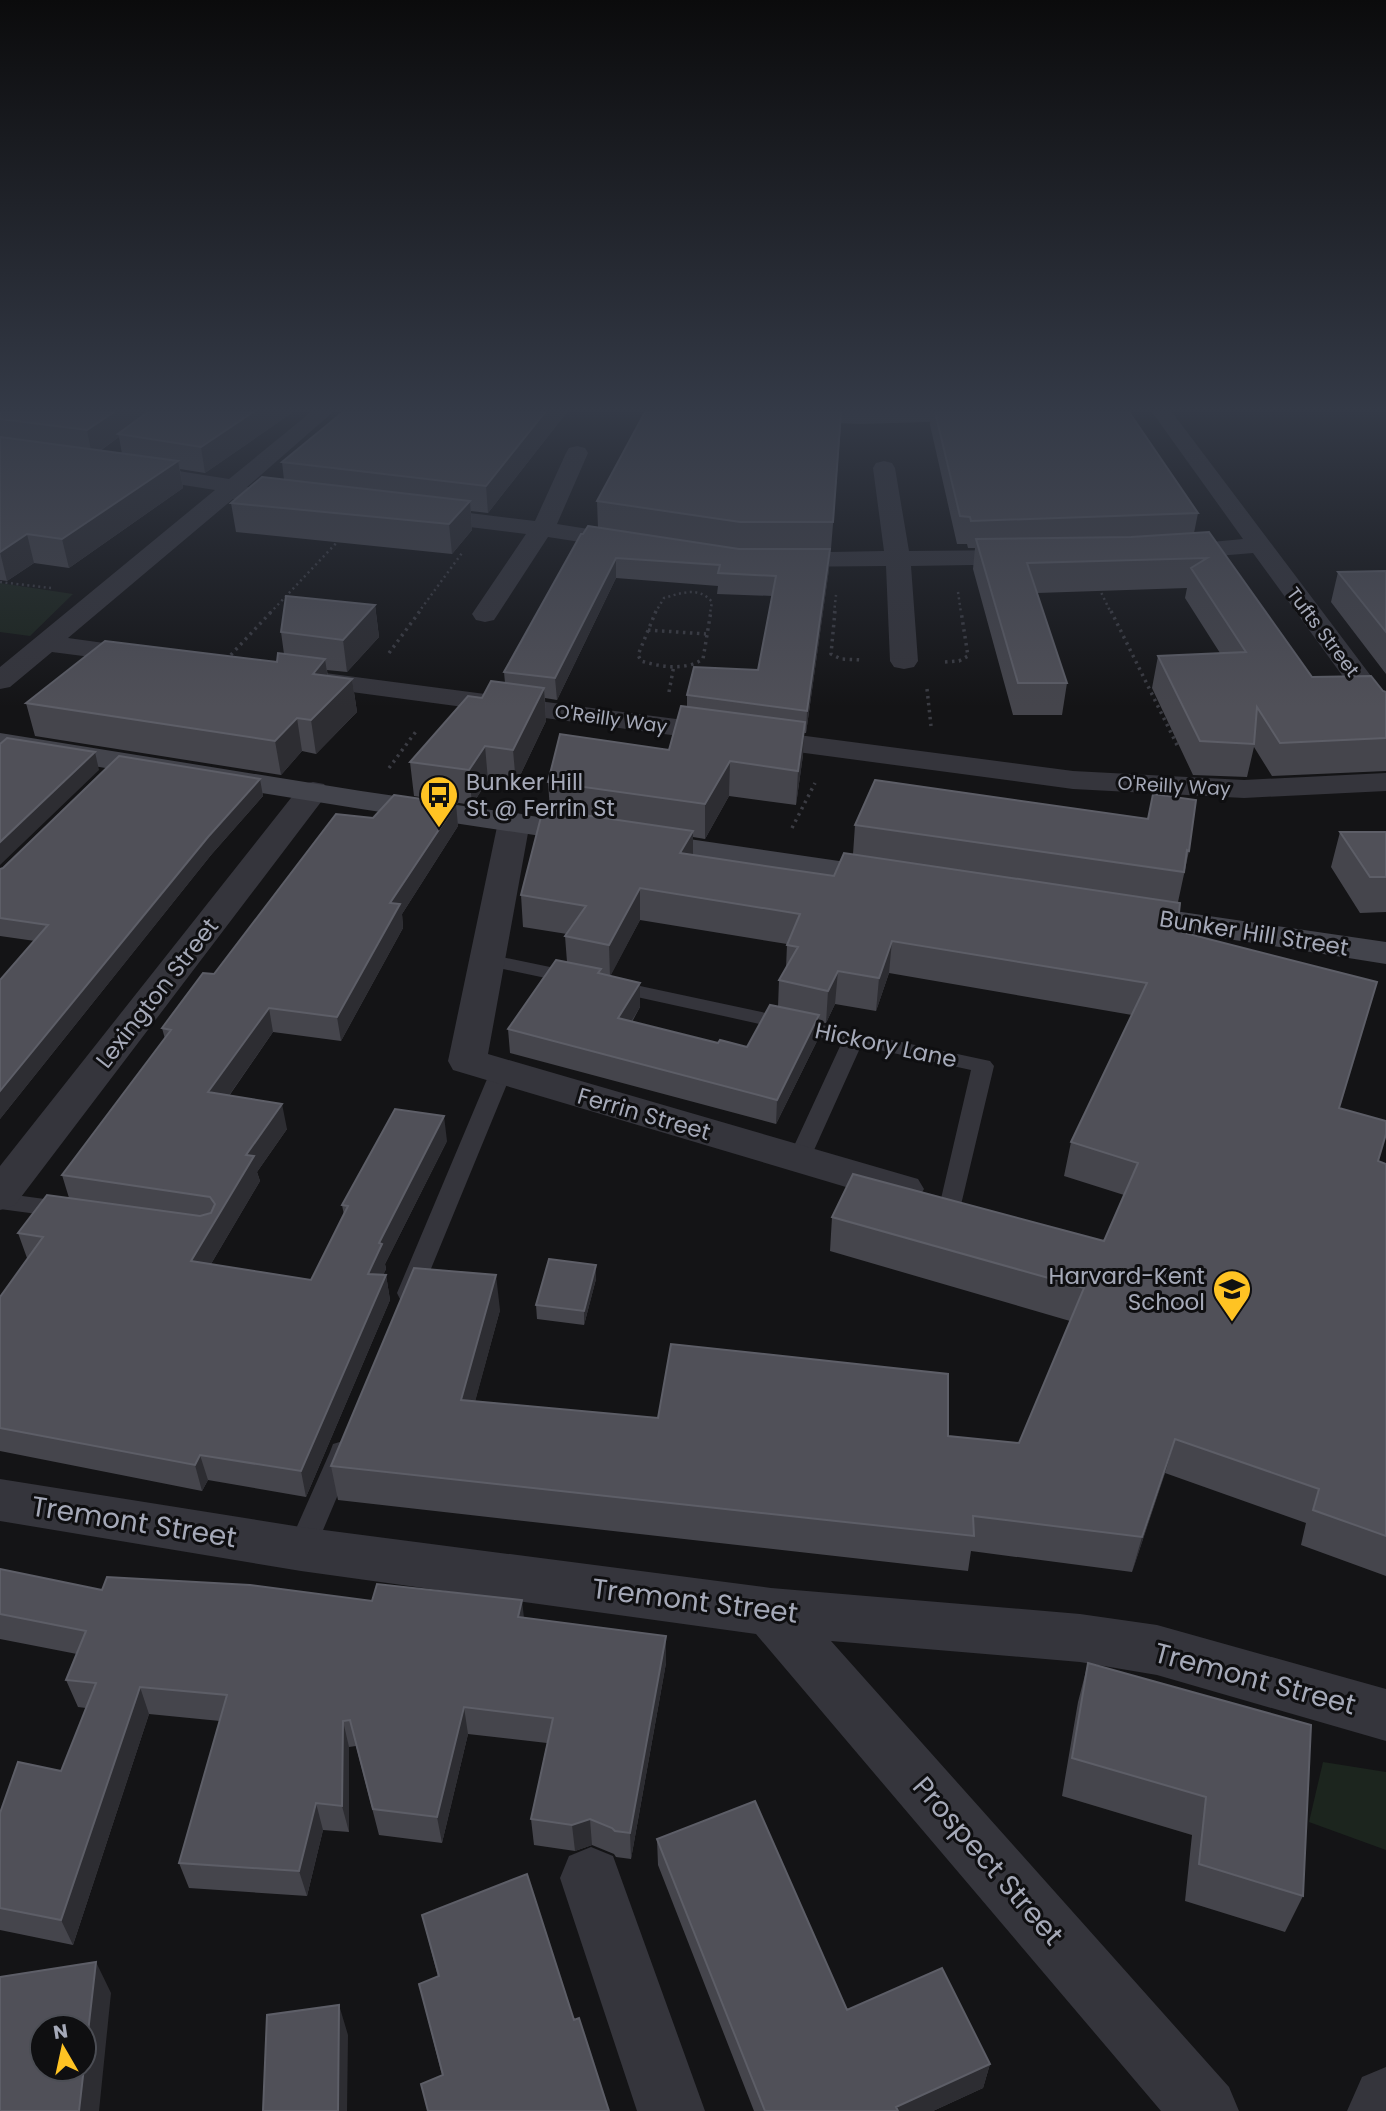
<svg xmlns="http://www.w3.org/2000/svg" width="1386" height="2111" font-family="Poppins,sans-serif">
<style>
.green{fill:#1c251e}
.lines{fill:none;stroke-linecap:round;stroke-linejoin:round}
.path-far1{stroke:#3b3c43;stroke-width:2.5;stroke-dasharray:2 3.5;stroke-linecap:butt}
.path{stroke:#3b3c43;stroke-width:3.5;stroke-dasharray:2.5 4.5;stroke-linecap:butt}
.lane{fill:#35353c;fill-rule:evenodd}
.street{fill:#35353c;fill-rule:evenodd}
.secondary{fill:#43444c;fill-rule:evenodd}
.wall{fill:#45454c;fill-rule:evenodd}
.shaded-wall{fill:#2d2d32}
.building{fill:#505058;stroke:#5d5e67;stroke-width:2;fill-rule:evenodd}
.labels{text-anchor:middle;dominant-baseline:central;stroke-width:6;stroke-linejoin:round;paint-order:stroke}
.far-street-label{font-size:19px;fill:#a5a9b8;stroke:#0f0f11}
.poi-label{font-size:23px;fill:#a5a9b8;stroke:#0f0f11;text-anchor:start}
.street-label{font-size:23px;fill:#a5a9b8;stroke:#0f0f11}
.near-street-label{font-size:28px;fill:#a5a9b8;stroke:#0f0f11}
</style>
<rect width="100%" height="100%" fill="#141416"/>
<!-- green -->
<path class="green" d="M0,583L73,594L30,636L0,632Z
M1323,1762L1386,1772V1850L1309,1822Z"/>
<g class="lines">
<!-- path-far1 -->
<path class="path-far1" d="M0,582L51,588
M1099,588L1111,613
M958,592L961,613
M270,613L340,539
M418,613L462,553
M655,613L664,598C681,593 699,586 712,602L710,613
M834,613L836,595"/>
<!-- path -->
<path class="path" d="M656,611L638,655L641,661C661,667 685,671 703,659L711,611
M835,611L831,654L841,659L863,660
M1111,611L1178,747
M648,630L706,634
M389,653L420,611
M226,660L272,611
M945,662L959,661L968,656L961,611
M927,689L931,726
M669,692L674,665
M389,768L417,730
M792,828L815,783"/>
<!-- lane -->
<path class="lane" d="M487,954L574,972L581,974L584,978L581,982L574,984L480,964L477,960L480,956Z
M612,980L990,1061L994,1066L960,1209L952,1211L944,1209L940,1203L971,1070L861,1046L810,1159L807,1164L799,1167L791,1164L788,1159L842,1042L605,990L602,986L605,982Z
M501,1065L509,1067L512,1072L421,1293L418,1299L409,1302L400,1299L397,1293L490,1072L493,1067Z
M0,1193L67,1202L75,1204L79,1210L75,1216L67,1218L0,1209Z
M343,1441L353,1444L356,1452L315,1549L311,1558L301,1561L291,1558L287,1549L330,1452L333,1444Z"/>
<!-- street -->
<path class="street" d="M311,412H333L247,487L303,495L307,500L303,505L295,507L233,499L68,638L155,650L159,656L155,662L145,664L52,652L10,687L0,689V667L215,490L120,475L117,470L120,465L128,463L229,479Z
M1152,412H1172L1386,696V725L1376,722L1253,553L1170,560L1161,558L1158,553L1161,548L1170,546L1243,539Z
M577,446L585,448L588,453L557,524L632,536L641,538L644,543L641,548L632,550L548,537L494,620L485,622L476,620L472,614L526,534L421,521L413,519L409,514L413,509L421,507L535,521L566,453L569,448Z
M884,461L892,463L895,468L909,551L1026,550L1035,552L1038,557L1035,562L1026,564L911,566L918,661L914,667L904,669L894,667L890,661L886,566L778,567L769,565L766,560L769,555L778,553L884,551L873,468L876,463Z
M302,670L1073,771L1244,780L1386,773V791L1244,798L1073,789L292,684L288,678L292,672Z
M313,782L324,784L329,791L324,798L15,1205L0,1210V1166L302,784Z
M514,812L525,815L530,822L488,1054L918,1179L924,1189L918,1199L903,1204L453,1070L448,1061L498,822L503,815Z
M0,1479L301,1527L771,1588L1080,1614L1157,1625L1386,1689V1741L1157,1675L1080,1662L831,1641L1229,2087L1239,2111H1161L756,1634L301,1571L0,1521Z
M591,1847L613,1856L705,2111H637L560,1878L569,1856Z
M1386,2067V2111H1347L1362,2077Z"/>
<!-- secondary -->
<path class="secondary" d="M717,412H1073L1070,416L1063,418L860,424L727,418L720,416Z
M0,733L361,791L887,868L899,871L904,878L899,885L887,888L361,809L0,751Z
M1127,904L1386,942V964L1115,921L1110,914L1115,907Z"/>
</g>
<!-- wall -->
<path class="wall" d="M0,412H293L205,473L180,469L183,488L69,568L34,563L7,581L0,580ZM119,437L122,454L100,451Z
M343,412H567L488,513L471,511L472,530L452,554L236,532L231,503L284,480L282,462Z
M842,412L831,549H830L829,569L806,733H804L803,755L796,805L729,796L705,839L693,837V855L834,876L853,854L855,825L1189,851L1178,902L1177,931L1339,1108L1378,1161L1386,1164V1576L1301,1545L1306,1523L1165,1473L1132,1572L971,1551L968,1571L338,1500L331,1466L500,1310L475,1401L658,1418L948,1436L1019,1443L1070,1321L830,1251L832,1217L1104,1241L1124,1195L1064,1176L1071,1142L1132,1015L889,973L876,1011L835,1004L826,1023L819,1022L818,1039L776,1124L510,1053L508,1029L567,962L565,936L567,934L523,927L521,895L550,810L548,782L669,750L687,706V695L758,670L773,596L717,594L718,586L616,578L557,700L545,698L546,721L516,784L488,780L472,805L414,796L410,762L482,698L505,683L504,672L583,534L598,528L597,501ZM640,920L787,944L786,969L779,980L778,1007L747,1047L718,1043L632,1022L640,1007L610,976Z
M931,412H1129L1198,513L1194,533L1312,677L1386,692V771L1272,776L1254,747L1247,777L1193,775L1152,688L1158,656L1220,653L1185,598L1187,588L1037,593L1067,683L1062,715H1013L973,569L975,548H968L967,544H957L930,425Z
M1386,571V674L1331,602L1338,572Z
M375,605L379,637L347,672L327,670L328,676L352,679L357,712L316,754L302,751L281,775L35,736L26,703L277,662L284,654L281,632Z
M260,779L263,796L211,855L0,1119V980L35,941L0,936V869Z
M456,804L458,826L402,914L403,928L341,1041L273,1032L229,1096L287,1129L257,1172L260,1181L211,1264L311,1280L344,1215L342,1205L447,1141L385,1264L386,1269L383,1275H386L390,1300L306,1497L208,1480L202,1491L0,1451V1297L28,1258H27L18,1233L69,1198L62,1175L165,1039L162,1028L214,974L373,818Z
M1340,832H1386V912L1360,913L1331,867Z
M596,1265V1279L584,1325L537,1319L536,1305Z
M0,1569L102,1590L372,1601L524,1618L666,1663L631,1859L616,1857L614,1854L592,1845L575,1851L534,1845L531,1819L547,1743L468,1734L442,1843L379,1835L356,1746L349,1747V1832L323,1830L307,1896L189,1888L179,1863L220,1721L149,1714L73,1945L0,1930V1813L61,1771L86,1708L78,1707L66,1680L77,1654L0,1639Z
M1088,1663L1303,1896L1285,1932L1185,1901L1192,1835L1062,1796L1078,1702Z
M657,1839L847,2010L990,2064L983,2088L933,2111H754L658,1865Z
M527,1874L442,2075L419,1984L438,1977L422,1915Z"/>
<!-- shaded-wall -->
<path class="shaded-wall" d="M114,412H154L118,434L119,437L92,456L87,430Z
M253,412H293L205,473L201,447Z
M545,412H567L488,513L486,486Z
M178,461L183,488L69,568L62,539Z
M470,501L472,530L452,554L449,524Z
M27,534L34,563L7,581L0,552Z
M830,549L829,569L806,733L807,711Z
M616,558V578L557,700L555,678Z
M375,605L379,637L347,672L343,640Z
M325,659L330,692L313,674Z
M352,679L357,712L316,754L311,720Z
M544,688L546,721L516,784L513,750Z
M297,718L302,751L281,775L275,741Z
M805,722L803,755L796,805L798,771Z
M485,746L488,780L472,805L469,770Z
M95,752L99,770L0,865V842Z
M730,761L729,796L705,839V804Z
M260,779L263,796L211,855L0,1119V1091L208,837Z
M456,804L458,826L402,914L403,928L341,1041L337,1017L390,903Z
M693,831V862L680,853Z
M640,888V920L610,977L609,945Z
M892,941L889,973L876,1011L879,978Z
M838,971L835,1004L826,1023L828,991Z
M640,983V1007L619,1042L618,1018Z
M269,1008L273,1032L214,1117L208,1092Z
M819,1015L818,1039L776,1124L777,1100Z
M282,1104L287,1129L257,1172L260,1181L198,1286L191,1261L246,1155Z
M444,1116L447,1141L385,1264L386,1269L372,1299L368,1274L379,1243Z
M596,1265V1279L584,1325V1311Z
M386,1275L390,1300L306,1497L301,1471Z
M496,1275L500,1310L466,1435L461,1400Z
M1175,1439L1165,1473L1132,1572L1142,1537Z
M200,1455L208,1480L202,1491L195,1465Z
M522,1600L525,1627L518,1617Z
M666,1636V1663L631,1859L630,1833Z
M140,1687L149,1714L73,1945L61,1920Z
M464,1707L468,1734L442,1843L437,1817Z
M343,1721L349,1747V1832L342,1806Z
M316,1803L323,1830L307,1896L299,1871Z
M590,1819L592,1845L575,1851L572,1825Z
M96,1962L111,1993L99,2111H79Z
M339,2005L348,2035L347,2111H338Z
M990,2064L983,2088L933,2111H895L896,2107Z"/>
<!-- building -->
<path class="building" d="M0,412H114L87,430L0,419Z
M148,412H253L201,447L118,434Z
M343,412H545L486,486L282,462Z
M645,412H841L833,522H740L597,501Z
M935,412H1129L1198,513L971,521L970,517L960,516Z
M0,437L178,461L62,539L27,534L0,552Z
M262,477L470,501L449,524L231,503Z
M588,526L739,549H830L807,711L687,695L694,667L758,670L776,576L718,573L720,565L616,558L555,678L504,672L581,534H583Z
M1209,532L1312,677L1371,676L1383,691L1386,692V738L1280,743L1257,707L1254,744L1200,741L1158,656L1246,652L1191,568L1207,558L1027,563L1067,683H1018L976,539L1131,537Z
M1386,571V632L1338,572Z
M286,596L375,605L343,640L281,632Z
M105,641L277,662L278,653L325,659L313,674L352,679L311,720L297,718L275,741L26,703Z
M491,681L544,688L513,750L485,746L469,770L410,762L468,696L482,698Z
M681,706L805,722L798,771L730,761L705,804L548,782L560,734L669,750Z
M7,738L95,752L0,842V744Z
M119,756L260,779L208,837L0,1091V980L48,925L0,918V869L3,868Z
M875,780L1148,819L1153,794L1196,800L1189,851L1187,850L1184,872L855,825Z
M394,795L456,804L390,903L400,904L337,1017L269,1008L208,1092L282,1104L246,1155L254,1156L191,1261L311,1280L348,1206L342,1205L395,1109L444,1116L379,1243L382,1244L368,1274L386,1275L301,1471L200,1455L195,1465L0,1428V1297L43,1237L18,1233L47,1195L200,1216L211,1213L215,1204L210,1197L62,1175L171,1030L162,1028L203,973L214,974L336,814L373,818Z
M543,809L693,831L680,853L772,867L834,876L844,853L1180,903L1177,931L1377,982L1339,1108L1386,1121V1134L1378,1161L1386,1164V1536L1313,1510L1319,1489L1175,1439L1142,1537L973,1516L974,1536L331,1466L414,1268L496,1275L461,1400L658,1418L671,1344L948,1374V1436L1019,1443L1084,1288L832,1217L853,1174L1104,1241L1138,1163L1071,1142L1147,983L892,941L879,978L838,971L828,991L779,980L798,947L787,945L800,914L640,888L609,945L565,936L586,906L521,895Z
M1340,832H1386V877H1370Z
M556,960L601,969L598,973L640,983L618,1018L718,1043L720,1040L747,1047L770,1005L819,1015L777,1100L508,1029Z
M549,1259L596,1265L584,1311L536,1305Z
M0,1569L102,1590L107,1577L250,1585L372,1601L377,1584L522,1600L518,1617L666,1636L630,1833L615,1831L612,1828L590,1819L572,1825L531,1819L553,1718L464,1707L437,1817L373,1809L350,1720L343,1721L342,1806L316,1803L299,1871L179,1863L227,1695L140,1687L61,1920L0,1908V1813L18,1762L61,1771L96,1683L66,1680L86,1631L0,1614Z
M1088,1663L1311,1725L1303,1896L1199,1864L1206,1797L1072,1758Z
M755,1801L847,2010L942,1968L990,2064L896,2107L898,2111H765L657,1839Z
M527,1874L574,2020L579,2018L609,2111H428L421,2084L443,2075L419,1984L439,1976L422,1915Z
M96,1962L79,2111H0V1977ZM42,2027H84V2069H42Z
M339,2005L338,2111H263L267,2015Z"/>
<!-- sky -->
<linearGradient id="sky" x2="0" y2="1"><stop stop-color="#0b0b0c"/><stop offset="0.58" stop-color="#343a47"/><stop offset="1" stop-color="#343a47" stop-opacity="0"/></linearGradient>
<rect width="1386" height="707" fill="url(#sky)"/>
<!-- icons -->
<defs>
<symbol id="bus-pin" viewBox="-11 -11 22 30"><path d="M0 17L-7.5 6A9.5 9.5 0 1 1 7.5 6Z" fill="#ffc323" stroke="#0f0f11"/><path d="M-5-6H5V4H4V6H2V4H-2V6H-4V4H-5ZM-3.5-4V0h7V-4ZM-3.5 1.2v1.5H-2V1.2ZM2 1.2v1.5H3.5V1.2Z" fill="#111"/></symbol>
<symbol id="school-pin" viewBox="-11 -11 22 30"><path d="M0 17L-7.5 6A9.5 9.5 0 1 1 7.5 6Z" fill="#ffc323" stroke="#0f0f11"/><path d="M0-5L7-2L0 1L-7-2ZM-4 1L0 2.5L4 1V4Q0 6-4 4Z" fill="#111"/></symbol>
</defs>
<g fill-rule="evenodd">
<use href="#bus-pin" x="417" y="773" width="44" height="60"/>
<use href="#school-pin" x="1210" y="1267" width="44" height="60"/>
</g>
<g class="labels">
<!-- far-street labels -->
<g class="far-street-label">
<text transform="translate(1323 632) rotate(53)">Tufts Street</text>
<text transform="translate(611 719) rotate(8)">O'Reilly Way</text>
<text transform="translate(1174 786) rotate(3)">O'Reilly Way</text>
</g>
<!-- poi labels -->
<g class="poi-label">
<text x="466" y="782">Bunker Hill<tspan x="466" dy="26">St @ Ferrin St</tspan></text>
<text x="1205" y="1276" text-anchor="end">Harvard-Kent<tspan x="1205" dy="26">School</tspan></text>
</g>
<!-- street labels -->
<g class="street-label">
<text transform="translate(1254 933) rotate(9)">Bunker Hill Street</text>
<text transform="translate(157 993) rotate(-52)">Lexington Street</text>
<text transform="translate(886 1045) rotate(12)">Hickory Lane</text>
<text transform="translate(644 1114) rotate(16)">Ferrin Street</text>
</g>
<!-- near-street labels -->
<g class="near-street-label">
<text transform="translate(134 1522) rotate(9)">Tremont Street</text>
<text transform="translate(695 1601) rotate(7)">Tremont Street</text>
<text transform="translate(1255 1679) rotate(15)">Tremont Street</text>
<text transform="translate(988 1861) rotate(49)">Prospect Street</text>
</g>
</g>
<!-- north arrow -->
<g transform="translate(63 2048) rotate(351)"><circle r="33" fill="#0f0f11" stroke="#4b4d54" stroke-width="2"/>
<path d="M0-5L12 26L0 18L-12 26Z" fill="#ffc323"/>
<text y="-10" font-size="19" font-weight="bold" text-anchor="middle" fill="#a5a9b8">N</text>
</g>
</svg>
